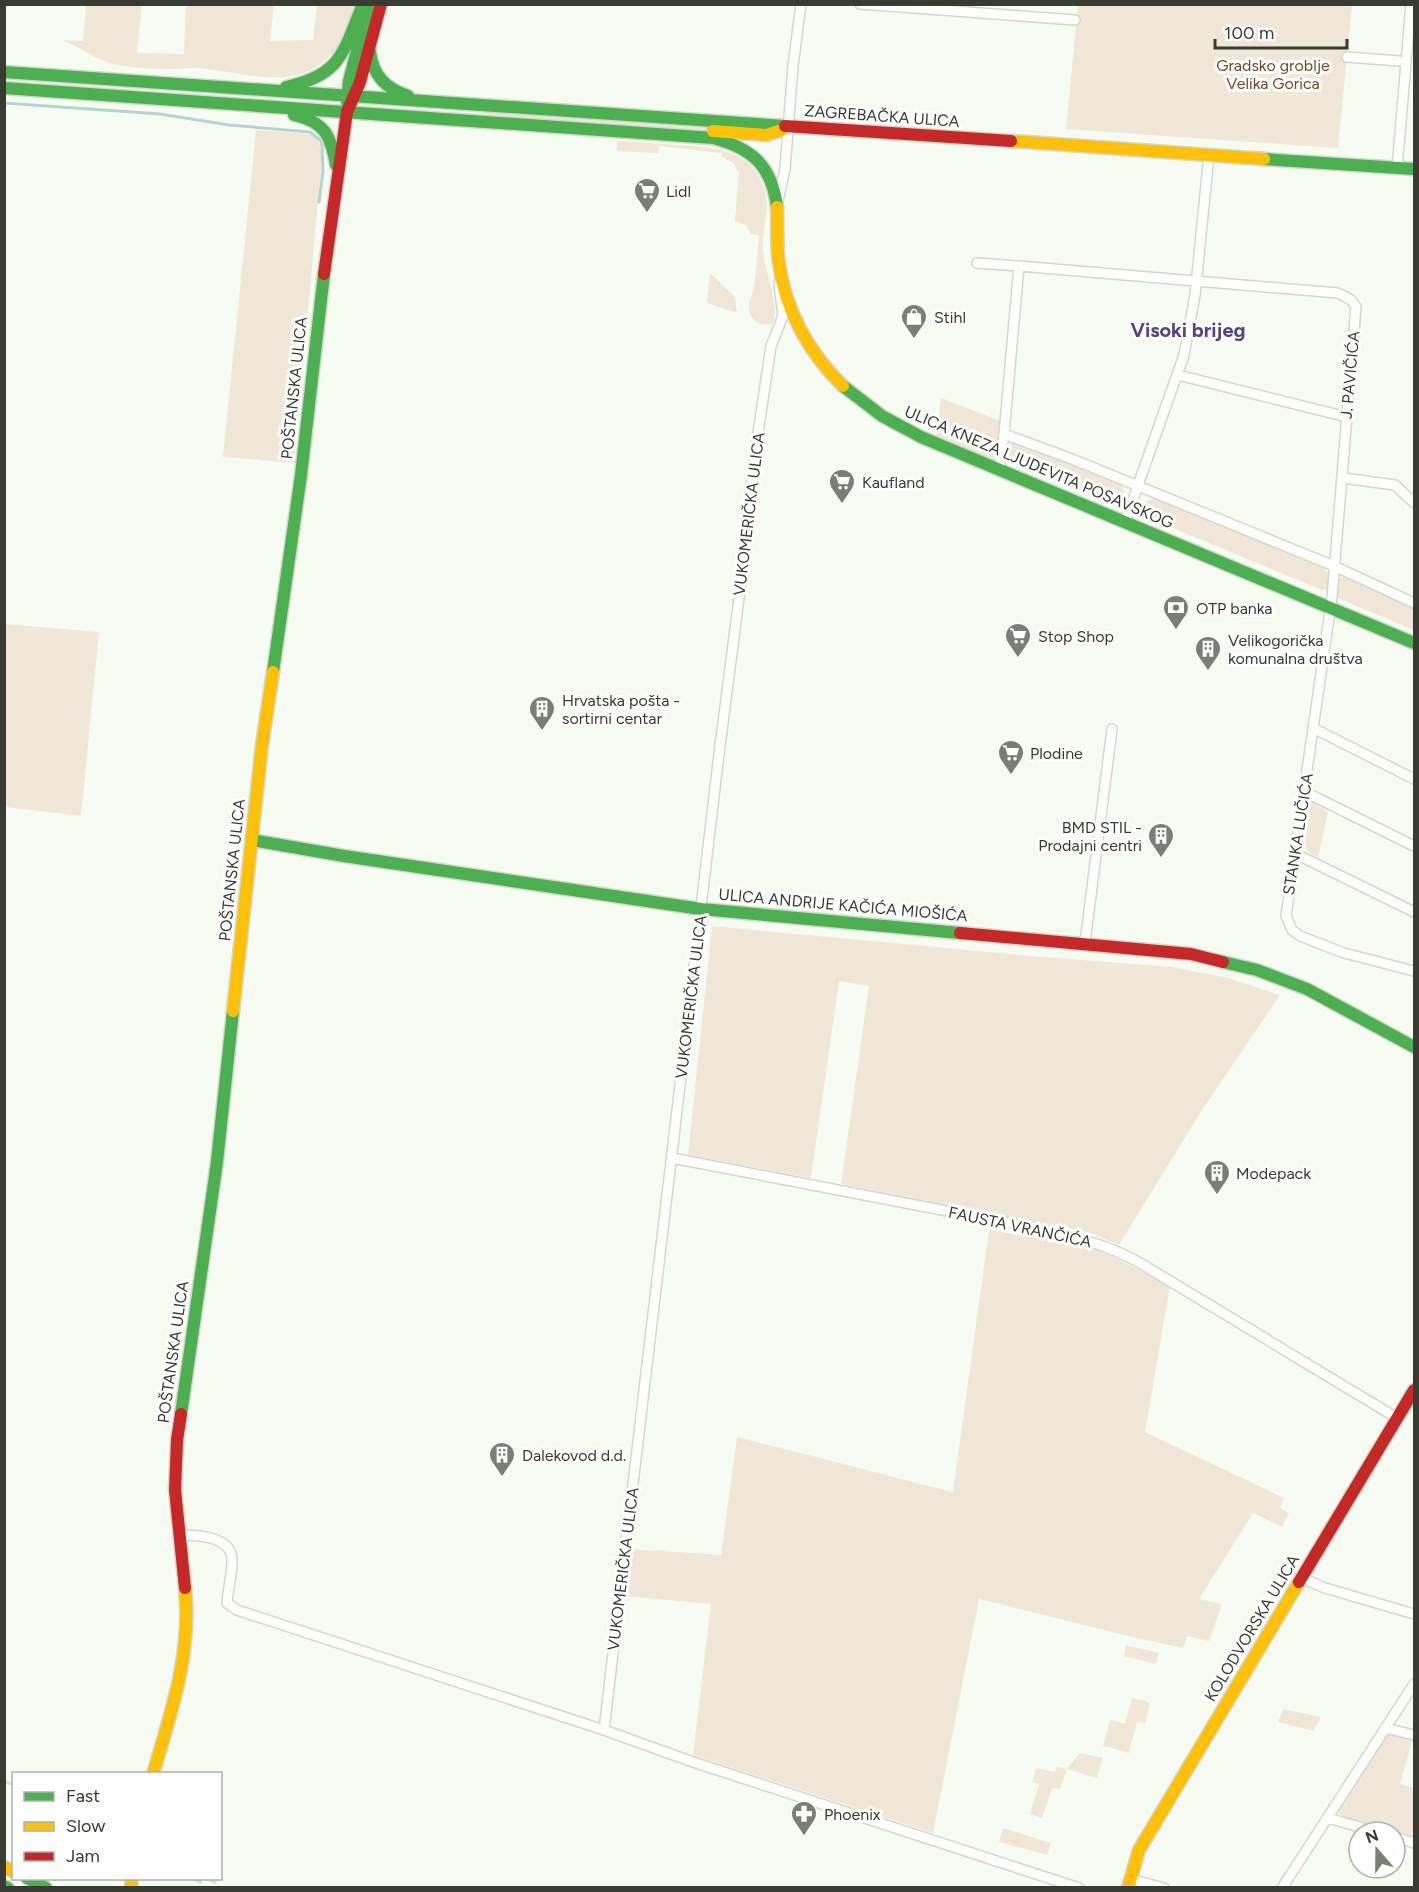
<svg xmlns="http://www.w3.org/2000/svg" width="1419" height="1892" font-family="Figtree,sans-serif">
<style>
.green{fill:#f0e7d9}
.lines{fill:none;stroke-linecap:round;stroke-linejoin:round}
.stream{stroke:#b4d6d2;stroke-width:3}
.street-casing{stroke:#d3d8ce;stroke-width:12}
.fast-casing{stroke:#d3d8ce;stroke-width:15}
.slow-casing{stroke:#d3d8ce;stroke-width:15}
.jam-casing{stroke:#d3d8ce;stroke-width:15}
.street{stroke:#fefffd;stroke-width:9}
.fast{stroke:#4caf50;stroke-width:12}
.slow{stroke:#ffc107;stroke-width:12}
.jam{stroke:#c62828;stroke-width:12}
.rail{stroke:#dbddd9;stroke-width:3;stroke-dasharray:10 10;stroke-linecap:butt}
.labels{text-anchor:middle;dominant-baseline:central;stroke-width:6;stroke-linejoin:round;paint-order:stroke}
.park-label{font-size:16px;fill:#754923;stroke:#fff}
.street-label{font-size:16px;fill:#373b31;stroke:#fff}
.poi-label{font-size:16px;fill:#373b31;stroke:#fff;text-anchor:start}
.quarter-label{font-size:20px;font-weight:bold;fill:#544482;stroke:#fff}
</style>
<rect width="100%" height="100%" fill="#f7fcf2"/>
<!-- green -->
<path class="green" d="M86,5H142L137,53L184,54L186,5H274L270,41L313,40L317,5H355L348,29L334,56L332,54C322,64 311,72 297,75C267,82 235,72 206,69C195,67 185,69 174,69C153,69 129,68 110,63C93,58 80,47 64,41V40L83,41Z
M1078,5H1352L1338,148L1066,129Z
M373,107L461,113L527,114L763,130L761,133L373,112Z
M256,130L311,134L319,142L322,158L294,463L223,457Z
M617,141C637,142 657,143 677,145C715,147 759,150 766,197C769,216 761,233 763,252C765,272 780,305 773,323C765,327 754,324 750,314C747,305 752,296 754,287C757,270 757,252 759,235L751,234L746,225L735,221L739,172L733,163L722,157V153L659,146L658,153L617,151Z
M710,273L735,297L737,313L707,303Z
M941,398L1000,421L994,460L937,436Z
M1015,442L1052,455L1117,482L1123,487L1124,498L1114,503L1006,458C1004,451 1007,444 1015,442Z
M1155,498L1322,566L1328,573L1327,589L1322,590L1144,516L1141,511L1145,502Z
M1346,576L1414,606V630L1335,597L1339,579Z
M5,624L99,632L81,816L5,807Z
M1311,801L1328,812L1318,858L1307,851C1303,835 1306,820 1309,803Z
M712,926L1031,956L1172,967L1228,978L1280,995L1200,1113L1119,1245L1088,1232L841,1184L869,986L839,981L811,1178L688,1155Z
M989,1230L1061,1241L1102,1251L1170,1286L1145,1432L1284,1498L1280,1508L1289,1513L1282,1527L1253,1513L1199,1599L1222,1604L1209,1641L1187,1636L1183,1648L1128,1636L979,1599L933,1833L693,1755L711,1604L624,1596L631,1549L721,1555L737,1437L953,1492Z
M1126,1645L1159,1653L1156,1664L1124,1656Z
M1132,1698L1146,1701L1150,1704L1145,1723L1137,1722L1129,1753L1103,1746L1110,1720L1125,1724Z
M1283,1709L1321,1717L1313,1731L1278,1722Z
M1393,1733L1413,1738L1400,1784L1414,1788V1835L1413,1836L1343,1817L1338,1811L1385,1736Z
M1080,1753L1103,1758L1097,1778L1067,1769L1060,1789L1052,1788L1042,1818L1030,1814L1039,1784L1032,1782L1036,1768L1055,1772L1057,1767L1067,1769Z
M1003,1828L1051,1843L1047,1855L999,1842Z"/>
<g class="lines">
<!-- stream -->
<path class="stream" d="M4,103L160,114L229,125L310,132L321,141L322,146L323,171L319,202"/>
<defs>
<path id="street" d="M860,4L1075,20
M1347,57L1399,61
M1397,168L1411,4
M778,201L785,169L793,66L801,4
M977,263L1019,266
M1178,375L1347,417
M1004,434L1072,459L1334,566L1414,603
M999,470L1004,434L1019,266L1338,293L1351,300L1356,307L1332,597L1286,916L1292,930L1300,936L1344,953L1414,971
M1343,478L1395,485L1414,503
M1125,522L1184,355L1195,295L1209,155
M1313,728L1414,779
M1305,792L1414,846
M1296,854L1414,912
M1085,943L1112,729
M672,1158L1035,1228C1072,1236 1107,1244 1140,1263L1397,1418
M179,1535C197,1535 233,1536 232,1561C232,1575 228,1589 227,1603L237,1610L604,1730L693,1762L1079,1888
M1302,1578L1325,1588L1414,1614
M1385,1728L1414,1735
M604,1730L719,754L739,598L754,460L771,346L783,316L779,284
M1328,1818L1377,1832
M1395,1837L1414,1843
M1130,1879L1164,1888
M1282,1888L1414,1684"/>
<path id="fast" d="M370,52C373,76 386,89 408,96
M4,72L785,126
M286,87C342,75 343,52 363,4
M4,88L713,138C752,148 772,166 777,207
M347,102L349,81L368,8
M294,115C325,122 331,136 336,165
M1264,159L1414,169
M843,386L882,416L921,437L1414,643
M273,672L301,475L324,274
M252,840L344,856L701,909L960,933
M1223,962L1257,970L1307,989L1414,1047
M181,1414L217,1162L233,1011
M27,1878L46,1888
M4,1886L8,1888"/>
<path id="slow" d="M713,131L766,135L782,130
M1011,141L1264,159
M777,207C778,226 776,244 779,263C785,310 809,353 843,386
M233,1011L262,745L273,672
M153,1774C171,1713 192,1653 185,1588
M4,1867L14,1872
M131,1888L132,1878
M1128,1888L1139,1850L1299,1582"/>
<path id="jam" d="M785,126L1011,141
M324,274L347,112L360,82L381,4
M960,933L1191,954L1223,962
M181,1414L177,1440L175,1490L185,1588
M1299,1582L1414,1390"/>
</defs>
<!-- street casing -->
<use href="#street" class="street-casing"/>
<!-- fast casing -->
<use href="#fast" class="fast-casing"/>
<!-- slow casing -->
<use href="#slow" class="slow-casing"/>
<!-- jam casing -->
<use href="#jam" class="jam-casing"/>
<!-- street -->
<use href="#street" class="street"/>
<!-- fast -->
<use href="#fast" class="fast"/>
<!-- slow -->
<use href="#slow" class="slow"/>
<!-- jam -->
<use href="#jam" class="jam"/>
<!-- rail -->
<path class="rail" d="M4,1781L14,1785
M193,1878L211,1888
M207,1878L225,1888"/>
</g>
<!-- icons -->
<defs>
<symbol id="supermarket-pin" viewBox="-11 -11 22 30"><path d="M0 17L-7.5 6A9.5 9.5 0 1 1 7.5 6Z" fill="#7a7f75" stroke="#fff"/><path d="M-6-5.5h2.5l.6 2H6L4.5 2H-2.5L-4.4-4H-6ZM-1.5 3.2a1.3 1.3 0 1 0 .1 0ZM3 3.2a1.3 1.3 0 1 0 .1 0Z" fill="#fff"/></symbol>
<symbol id="shop-pin" viewBox="-11 -11 22 30"><path d="M0 17L-7.5 6A9.5 9.5 0 1 1 7.5 6Z" fill="#7a7f75" stroke="#fff"/><path d="M-5-2.5h2.3a2.7 3.5 0 0 1 5.4 0H5L5.5 6h-11ZM-1.5-2.5h3a1.5 2.3 0 0 0-3 0Z" fill="#fff"/></symbol>
<symbol id="bank-pin" viewBox="-11 -11 22 30"><path d="M0 17L-7.5 6A9.5 9.5 0 1 1 7.5 6Z" fill="#7a7f75" stroke="#fff"/><path d="M-6-4H6V4H-6ZM0-2.3a2.3 2.3 0 1 0 0 4.6a2.3 2.3 0 1 0 0-4.6Z" fill="#fff"/></symbol>
<symbol id="building-pin" viewBox="-11 -11 22 30"><path d="M0 17L-7.5 6A9.5 9.5 0 1 1 7.5 6Z" fill="#7a7f75" stroke="#fff"/><path d="M-4-6H4V6H1V3H-1V6H-4ZM-2.5-4.3h1.7v1.8h-1.7ZM.8-4.3h1.7v1.8H.8ZM-2.5-1h1.7V.8h-1.7ZM.8-1h1.7V.8H.8Z" fill="#fff"/></symbol>
<symbol id="pharmacy-pin" viewBox="-11 -11 22 30"><path d="M0 17L-7.5 6A9.5 9.5 0 1 1 7.5 6Z" fill="#7a7f75" stroke="#fff"/><path d="M-2-6h4v4h4v4h-4v4h-4v-4h-4v-4h4Z" fill="#fff"/></symbol>
</defs>
<g fill-rule="evenodd">
<use href="#supermarket-pin" x="632" y="176" width="30" height="40"/>
<use href="#shop-pin" x="899" y="302" width="30" height="40"/>
<use href="#supermarket-pin" x="827" y="467" width="30" height="40"/>
<use href="#bank-pin" x="1161" y="593" width="30" height="40"/>
<use href="#supermarket-pin" x="1003" y="621" width="30" height="40"/>
<use href="#building-pin" x="1193" y="634" width="30" height="40"/>
<use href="#building-pin" x="527" y="694" width="30" height="40"/>
<use href="#supermarket-pin" x="996" y="738" width="30" height="40"/>
<use href="#building-pin" x="1146" y="821" width="30" height="40"/>
<use href="#building-pin" x="1202" y="1158" width="30" height="40"/>
<use href="#building-pin" x="487" y="1440" width="30" height="40"/>
<use href="#pharmacy-pin" x="789" y="1799" width="30" height="40"/>
</g>
<g class="labels">
<!-- park labels -->
<g class="park-label">
<text x="1273" y="65">Gradsko groblje<tspan x="1273" dy="18">Velika Gorica</tspan></text>
</g>
<!-- street labels -->
<g class="street-label">
<text transform="translate(882 116) rotate(4)">ZAGREBAČKA ULICA</text>
<text transform="translate(1350 375) rotate(-85)">J. PAVIČIĆA</text>
<text transform="translate(294 388) rotate(-84)">POŠTANSKA ULICA</text>
<text transform="translate(1039 467) rotate(23)">ULICA KNEZA LJUDEVITA POSAVSKOG</text>
<text transform="translate(749 514) rotate(-83)">VUKOMERIČKA ULICA</text>
<text transform="translate(1298 834) rotate(-81)">STANKA LUČIĆA</text>
<text transform="translate(232 870) rotate(-84)">POŠTANSKA ULICA</text>
<text transform="translate(843 905) rotate(5)">ULICA ANDRIJE KAČIĆA MIOŠIĆA</text>
<text transform="translate(691 997) rotate(-83)">VUKOMERIČKA ULICA</text>
<text transform="translate(1020 1227) rotate(12)">FAUSTA VRANČIĆA</text>
<text transform="translate(173 1352) rotate(-82)">POŠTANSKA ULICA</text>
<text transform="translate(623 1569) rotate(-83)">VUKOMERIČKA ULICA</text>
<text transform="translate(1252 1628) rotate(-59)">KOLODVORSKA ULICA</text>
</g>
<!-- poi labels -->
<g class="poi-label">
<text x="666" y="191">Lidl</text>
<text x="934" y="317">Stihl</text>
<text x="862" y="482">Kaufland</text>
<text x="1196" y="608">OTP banka</text>
<text x="1038" y="636">Stop Shop</text>
<text x="1228" y="640">Velikogorička<tspan x="1228" dy="18">komunalna društva</tspan></text>
<text x="562" y="700">Hrvatska pošta -<tspan x="562" dy="18">sortirni centar</tspan></text>
<text x="1030" y="753">Plodine</text>
<text x="1142" y="827" text-anchor="end">BMD STIL -<tspan x="1142" dy="18">Prodajni centri</tspan></text>
<text x="1236" y="1173">Modepack</text>
<text x="522" y="1455">Dalekovod d.d.</text>
<text x="824" y="1814">Phoenix</text>
</g>
<!-- quarter labels -->
<g class="quarter-label">
<text x="1188" y="330">Visoki brijeg</text>
</g>
</g>
<!-- border -->
<rect width="1419" height="1892" fill="none" stroke="#373b31" stroke-width="12"/>
<!-- legend -->
<rect x="12" y="1772" width="210" height="108" fill="#ffffff" stroke="#afb1ad" stroke-width="1.5"/>
<rect x="24" y="1792" width="30" height="9" fill="#4caf50" stroke="#afb1ad" stroke-width="1.5"/>
<text x="66" y="1802" font-size="18" fill="#373b31">Fast</text>
<rect x="24" y="1822" width="30" height="9" fill="#ffc107" stroke="#afb1ad" stroke-width="1.5"/>
<text x="66" y="1832" font-size="18" fill="#373b31">Slow</text>
<rect x="24" y="1852" width="30" height="9" fill="#c62828" stroke="#afb1ad" stroke-width="1.5"/>
<text x="66" y="1862" font-size="18" fill="#373b31">Jam</text>
<!-- north arrow -->
<g transform="translate(1377 1850) rotate(340)"><circle r="28" fill="#ffffff" stroke="#afb1ad" stroke-width="1.5"/>
<path d="M0-4.5L10 22L0 15L-10 22Z" fill="#7a7f75"/>
<text y="-9" font-size="16" font-weight="bold" text-anchor="middle" fill="#373b31">N</text>
</g>
<!-- scale -->
<path d="M1215 39v9h132v-9" fill="none" stroke="#373b31" stroke-width="3"/>
<text x="1224" y="39" font-size="18" fill="#373b31" stroke="#ffffff" stroke-width="4.5" paint-order="stroke">100 m</text>
</svg>
